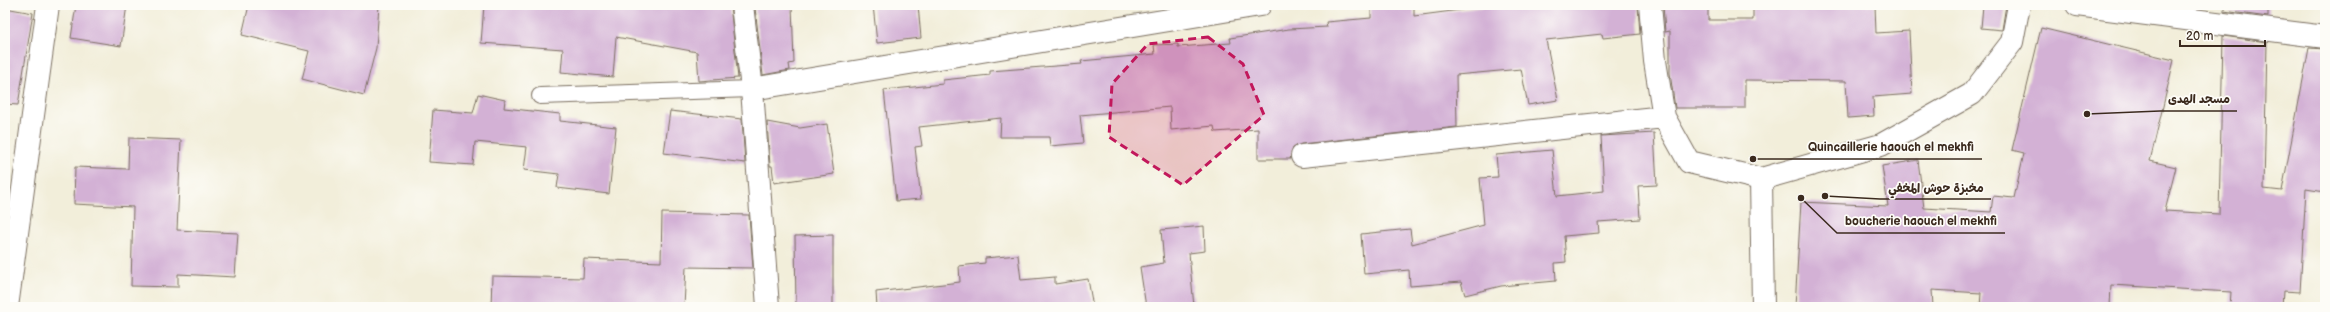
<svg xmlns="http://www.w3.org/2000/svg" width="2330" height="312" font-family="'Balsamiq Sans','Playpen Sans Arabic',sans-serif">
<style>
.building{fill:#d3b1d5}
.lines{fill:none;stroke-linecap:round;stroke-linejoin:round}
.lane-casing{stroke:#7b6f60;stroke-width:18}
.street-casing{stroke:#7b6f60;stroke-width:24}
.secondary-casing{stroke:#7b6f60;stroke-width:24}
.lane{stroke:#fff;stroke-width:16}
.street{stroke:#fff;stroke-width:22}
.secondary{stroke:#fff;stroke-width:22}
.marked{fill:#c2185b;fill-opacity:0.2;stroke:#c2185b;stroke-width:3;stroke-dasharray:8 5;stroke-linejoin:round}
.leader{fill:none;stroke:#3b2a1e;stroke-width:1.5}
.callout-dot{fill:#3b2a1e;stroke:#fdfcf7;stroke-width:1.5}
.callout-label{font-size:12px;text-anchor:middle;font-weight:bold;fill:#3b2a1e;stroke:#fdfcf7;stroke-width:3.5;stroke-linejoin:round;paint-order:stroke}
</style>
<rect width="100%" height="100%" fill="#fdfcf7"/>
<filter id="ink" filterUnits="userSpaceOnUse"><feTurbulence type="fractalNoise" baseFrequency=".025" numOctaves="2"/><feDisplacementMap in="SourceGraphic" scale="8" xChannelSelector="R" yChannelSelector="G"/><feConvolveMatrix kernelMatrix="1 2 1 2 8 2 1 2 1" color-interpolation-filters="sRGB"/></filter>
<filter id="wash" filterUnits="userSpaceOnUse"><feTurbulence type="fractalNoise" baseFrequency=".012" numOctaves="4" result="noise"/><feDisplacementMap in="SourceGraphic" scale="16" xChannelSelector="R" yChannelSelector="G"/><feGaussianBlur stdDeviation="0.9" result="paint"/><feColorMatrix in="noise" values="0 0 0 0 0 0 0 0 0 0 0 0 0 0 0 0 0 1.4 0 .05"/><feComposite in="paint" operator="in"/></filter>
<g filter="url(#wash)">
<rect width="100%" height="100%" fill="#f2eeda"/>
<g id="blocks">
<!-- building -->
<path class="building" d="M76,5H127L121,46L71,38Z
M249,5H379L376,48L364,95L302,79L309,51L242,35Z
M484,5H730L738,78L699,81L697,52L616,37L613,77L561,72L563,49L481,43Z
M873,5H918L921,38L877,43Z
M1371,5H1414V16L1498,5H1638L1640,34L1603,38L1602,34L1546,40L1558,100L1528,105L1521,69L1456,75L1457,127L1301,144L1293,148L1290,159H1258V129L1215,132L1214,126L1171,130L1170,107L1080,115L1083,143L1050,146L1049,137H1000L1001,118L919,127L922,146L915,147L921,199L896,201L884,90L943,84V80L990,75V71L1082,64L1081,61L1155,54L1154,45L1178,44V47L1231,43L1230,38L1289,29L1327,27L1326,22L1371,18Z
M1663,5H1708V20H1753V5H1875L1876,33L1909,31L1912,94L1873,97L1874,116L1848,118L1846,81L1745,80V108H1675L1670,73V31L1665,32Z
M1983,5H2006L2002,30L1981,28Z
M2224,5H2268V17L2224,11Z
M792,6L794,63L789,64L790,70L763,75L755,8Z
M5,8L33,13L18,105L5,104Z
M2041,28L2174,60L2150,161L2176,167L2165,211L2219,214L2223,36L2267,42L2264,189L2282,191L2309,48L2325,49V192L2306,189L2300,292L2283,291L2282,307H2230L2231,292L2111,285L2110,307H1980L1981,293L1932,290L1933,307H1795L1801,202L1888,206L1882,166L1918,160L1924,208L1991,212L1993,196L2014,198L2024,153L2012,150Z
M478,94L505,100L504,108L560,114V121L616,127L609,194L557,188L559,174L524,170L527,147L475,142L473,165L429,162L433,110L473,113Z
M670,111L742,119L745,163L664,153Z
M767,122L800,128L827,124L834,174L774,183L772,166H770Z
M1654,133L1657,185L1638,186L1640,219L1598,222L1599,233L1564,236L1566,262L1555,263L1556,281L1501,286L1465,295L1461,282L1410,286L1409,270L1364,274L1361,234L1410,229L1412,244L1484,225L1480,178L1498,177L1496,155L1552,150L1557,196L1604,191L1601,136Z
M129,138L181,140L177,230L238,233L235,277L178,274V287L131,286L133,207L74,204L75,167L128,169Z
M662,213L749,215L753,268L686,267L684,307H491L492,276L583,278L584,259L661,262Z
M1204,226L1205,251L1189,253L1194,307H1146L1140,267L1164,263L1161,230Z
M833,235V307H796L795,236Z
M1018,255L1021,280L1055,277V284L1088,279L1093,307H877L876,292L960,282L959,266L985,263V258Z"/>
</g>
</g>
<g filter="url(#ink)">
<use href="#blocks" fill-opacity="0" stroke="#7b6f60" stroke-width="1"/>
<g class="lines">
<defs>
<path id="lane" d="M540,96L752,89"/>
<path id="street" d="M742,5L752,89L768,307
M1650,5L1655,61L1664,117L1689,162L1761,179
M2077,5L2325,37
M752,89L1260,5
M1302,156L1664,117
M7,307L48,5"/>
<path id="secondary" d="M1763,307L1761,179L1881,145L1972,94L2012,42L2019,5"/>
</defs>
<!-- lane casing -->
<use href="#lane" class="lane-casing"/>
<!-- street casing -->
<use href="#street" class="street-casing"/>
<!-- secondary casing -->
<use href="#secondary" class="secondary-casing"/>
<!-- lane -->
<use href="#lane" class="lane"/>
<!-- street -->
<use href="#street" class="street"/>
<!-- secondary -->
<use href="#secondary" class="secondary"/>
</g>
</g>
<!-- marked area -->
<path class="marked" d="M1208,37L1243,64L1264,115L1183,185L1109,137L1112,84L1148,44Z"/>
<!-- callouts -->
<path class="leader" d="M2087 114L2160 111H2237M1753 159L1800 159H1982M1825 196L1880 199H1991M1801 198L1837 233H2005"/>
<g class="callout-dot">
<circle cx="2087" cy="114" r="4"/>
<circle cx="1753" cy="159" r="4"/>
<circle cx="1825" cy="196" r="4"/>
<circle cx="1801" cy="198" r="4"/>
</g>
<g class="callout-label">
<text x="2199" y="103">مسجد الهدى</text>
<text x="1891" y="151">Quincaillerie haouch el mekhfi</text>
<text x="1936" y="192">مخبزة حوش المخفي</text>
<text x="1921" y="225">boucherie haouch el mekhfi</text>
</g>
<!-- margin -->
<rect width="2330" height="312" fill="none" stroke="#fdfcf7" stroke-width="20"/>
<!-- scale -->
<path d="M2180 40v6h85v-6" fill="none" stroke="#3b2a1e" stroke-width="2"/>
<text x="2186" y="40" font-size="12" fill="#3b2a1e" stroke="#fdfcf7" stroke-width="3" paint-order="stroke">20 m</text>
</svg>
